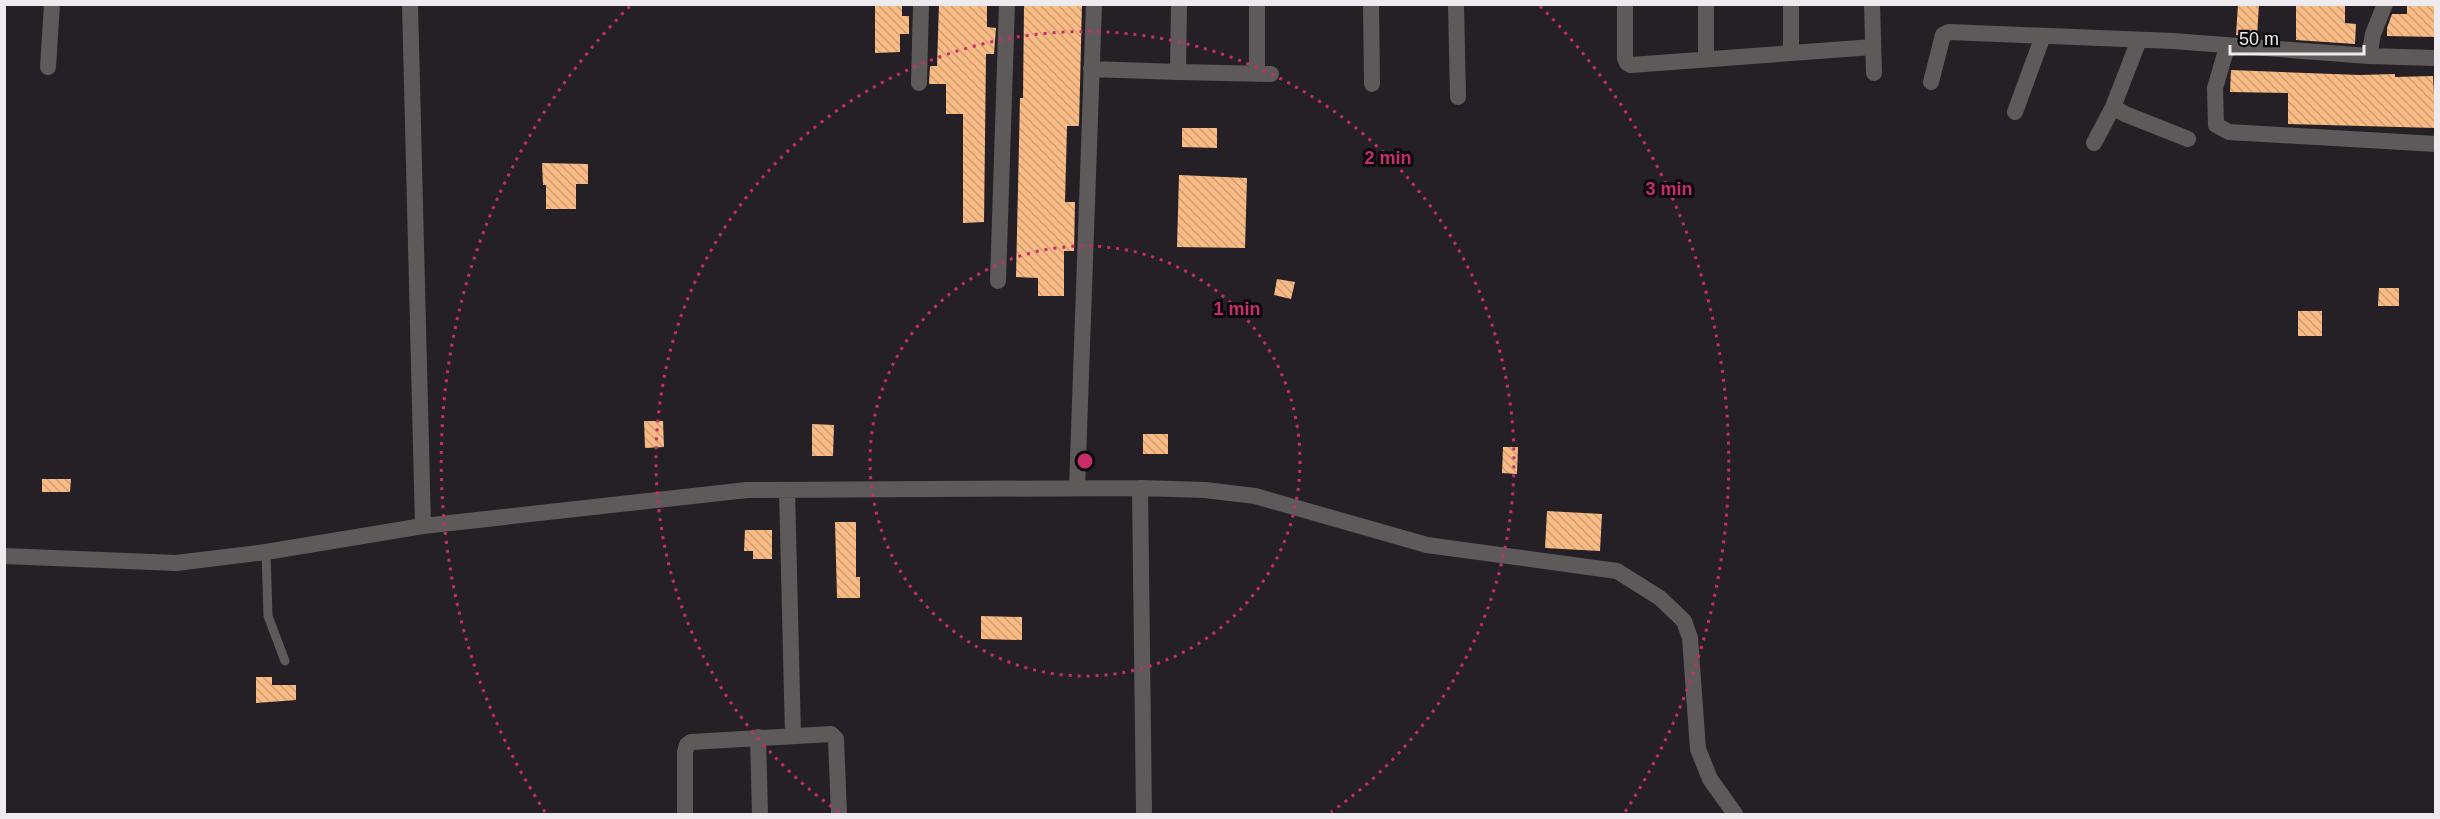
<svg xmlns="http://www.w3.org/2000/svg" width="2440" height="819" font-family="Arial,sans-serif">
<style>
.building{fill:url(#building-back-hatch)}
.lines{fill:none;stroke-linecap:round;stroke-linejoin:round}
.service{stroke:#5e5a5a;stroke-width:9}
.minor{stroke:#5e5a5a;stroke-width:16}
.ring{fill:none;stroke:#c62d6a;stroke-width:3;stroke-dasharray:3 6}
.centre{fill:#c62d6a;stroke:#0d0a0c;stroke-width:3}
.ring-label{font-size:18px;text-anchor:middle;font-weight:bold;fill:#c62d6a;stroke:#0d0a0c;stroke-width:6;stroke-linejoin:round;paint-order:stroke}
</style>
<defs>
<pattern id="building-back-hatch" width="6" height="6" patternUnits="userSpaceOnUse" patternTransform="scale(1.5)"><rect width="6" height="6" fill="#f9bb83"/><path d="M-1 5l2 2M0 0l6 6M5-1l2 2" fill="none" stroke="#cc9e74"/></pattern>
</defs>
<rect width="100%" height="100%" fill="#252025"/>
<!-- building -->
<path class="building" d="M875,4H902V16H909V34H900V52L875,53Z
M939,4H987V27L996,28L994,54H986L984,222L963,223V114H946V84H929L930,66H937Z
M1024,4H1082L1079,126H1067L1065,202H1075L1074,251H1064V296H1038V278L1016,277L1020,98H1023Z
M2238,4H2259L2257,37L2236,35Z
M2296,4H2345V23L2356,24L2355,44L2296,40Z
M2407,4H2436V37L2387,36V28L2392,14H2407Z
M2231,70L2360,75L2395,74V77L2433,76L2436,128L2288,124V93L2230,92Z
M1182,128H1217V148L1182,147Z
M542,163L588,164V184H576V209H546V185H543Z
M1179,175L1247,178L1245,248L1177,247Z
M1277,279L1295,282L1291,299L1274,295Z
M2379,288H2399V306H2378Z
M2298,311H2322V336H2298Z
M644,421H663L664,447L645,448Z
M812,424L834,425L833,456H812Z
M1143,434H1168V454H1143Z
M1503,447H1518L1517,474L1502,473Z
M42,479H71L70,492H42Z
M1547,511L1602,514L1600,551L1545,548Z
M835,522H856V577H860V598H837Z
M745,530H772V559H753V551H744Z
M981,616L1022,617V640L981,639Z
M256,677H272V685H296V700L256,703Z"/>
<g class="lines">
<!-- service -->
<path class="service" d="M266,552L268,616L285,661"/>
<!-- minor -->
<path class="minor" d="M410,4L423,526
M1371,4L1372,84
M1456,4L1458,97
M1625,4V58L1627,63L1631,65L1873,47
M1706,4V59
M1791,4V53
M1872,4L1874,73
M2139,40L2113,107L2125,114L2188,139
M2227,47L2215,88L2216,125L2229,132L2436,144
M2369,56L2436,58
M48,67L52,4
M1091,69L1178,72L1179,4
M1178,72L1271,74
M1257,74V4
M1931,82L1943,35L1949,32L2173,41L2369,56L2373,34L2385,4
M919,83L921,4
M2015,112L2043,36
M2094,143L2113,107
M998,281L1007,4
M1077,488L1094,4
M1140,488L1144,814
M787,490L793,735
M4,556L176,563L266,552L423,526L747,490L1140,488L1205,490L1255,496L1427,545L1617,571L1660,598L1684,621L1690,638L1698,749L1710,779L1735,814
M758,737L760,814
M685,814V752L687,745L691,742L831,734L836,739L839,814"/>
</g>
<!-- distance rings -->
<g class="ring">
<circle cx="1085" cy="461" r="215"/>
<path d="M839 812A429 429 0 1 1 1331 812"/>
<path d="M545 812A644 644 0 0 1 630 6M1540 6A644 644 0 0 1 1625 812"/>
</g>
<circle cx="1085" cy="461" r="9" class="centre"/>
<g class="ring-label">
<text x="1388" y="164">2 min</text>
<text x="1669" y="195">3 min</text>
<text x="1237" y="315">1 min</text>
</g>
<!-- border -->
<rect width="2440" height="819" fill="none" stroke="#eeeaee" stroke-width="12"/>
<!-- scale -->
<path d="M2230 45v9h134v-9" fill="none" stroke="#eeeaee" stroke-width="3"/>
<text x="2239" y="45" font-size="18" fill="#eeeaee" stroke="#0d0a0c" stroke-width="4.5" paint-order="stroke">50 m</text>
</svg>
